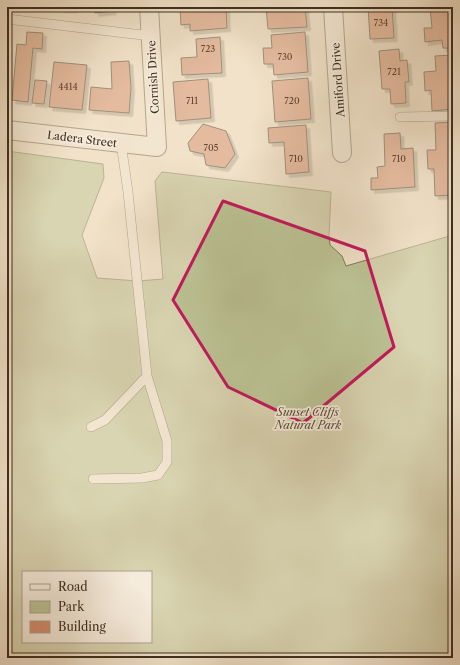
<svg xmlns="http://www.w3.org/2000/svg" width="460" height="665" font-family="'Libre Caslon Text',serif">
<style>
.green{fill:#bcc395;stroke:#7e795a;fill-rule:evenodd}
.building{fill:#d48d6d;stroke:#3f2f20;filter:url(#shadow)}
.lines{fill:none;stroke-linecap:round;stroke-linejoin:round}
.service-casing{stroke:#6c5c4a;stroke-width:10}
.minor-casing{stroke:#6c5c4a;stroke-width:20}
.service{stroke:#f6ecdc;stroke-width:9}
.minor{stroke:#f6ecdc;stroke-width:18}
.marked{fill:none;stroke:#c2185b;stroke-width:3;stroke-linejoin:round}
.labels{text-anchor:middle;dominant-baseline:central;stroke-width:3.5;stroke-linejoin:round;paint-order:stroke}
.number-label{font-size:9px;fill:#644633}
.street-label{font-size:11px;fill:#3f2f20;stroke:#f6ecdc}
.park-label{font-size:11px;font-style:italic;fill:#584d37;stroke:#f6ecdc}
</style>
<defs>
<filter id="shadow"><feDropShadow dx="3.5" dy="3.5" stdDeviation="0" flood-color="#0004"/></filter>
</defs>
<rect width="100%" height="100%" fill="#f1e2c9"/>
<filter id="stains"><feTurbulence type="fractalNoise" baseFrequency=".005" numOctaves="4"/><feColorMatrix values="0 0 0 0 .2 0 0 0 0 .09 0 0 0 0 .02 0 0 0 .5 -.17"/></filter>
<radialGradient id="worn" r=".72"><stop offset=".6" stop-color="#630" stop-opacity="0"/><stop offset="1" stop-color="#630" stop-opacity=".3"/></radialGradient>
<!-- green -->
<path class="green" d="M7,151L103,164L104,178L82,235L97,278L138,281L163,279L155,181L162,172L331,192L329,236L330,245L342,256L346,266L453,235V658H7ZM23,572H151V642H23Z"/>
<!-- building -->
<path class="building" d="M61,7H74V9H61Z
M95,7H112L113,11L95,13Z
M180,7H226L227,28L190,31V24L181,25Z
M266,7H305L307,27L268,29Z
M368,7H392L394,38L370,39Z
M430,7H453V48H443L442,40L425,42L424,28H432Z
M27,32L43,33L42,49L33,48L28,102L12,100L17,44L26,45Z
M305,32L308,72L274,75L273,64H264L263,48H272L271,35Z
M220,37L222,73L182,75L181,58L197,57L196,39Z
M399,49L400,61L407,60L409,82H405L406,103L391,104L390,89H382L379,51Z
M453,55V109L432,111L431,90L425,91L424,72L436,71L435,56Z
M129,61L131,88L129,113L89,110L91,87L112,89L111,62Z
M54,62L87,65L82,110L49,107Z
M308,78L311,119L275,122L272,81Z
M208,79L211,118L176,121L173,82Z
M35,80L47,81L44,104L32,103Z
M453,122V195L435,196L434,169H428L427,150H436L435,123Z
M203,124L226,131L235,154L225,168L206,165L204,154L190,151L188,143Z
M306,125L309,172L286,174L284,142L269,143L268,128Z
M400,133L401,149L413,148L415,187L371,190V178H378L377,167L385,166L384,134Z"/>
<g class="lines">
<defs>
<path id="service" d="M7,19L151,36
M400,117L453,116
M91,427L105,420L147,376
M93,479L142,478L158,475L167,462V441L147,376L128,192L121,143"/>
<path id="minor" d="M333,7L342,153
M7,130L157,147L149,7"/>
</defs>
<!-- service casing -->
<use href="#service" class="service-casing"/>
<!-- minor casing -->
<use href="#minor" class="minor-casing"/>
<!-- service -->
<use href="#service" class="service"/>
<!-- minor -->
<use href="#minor" class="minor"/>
</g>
<!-- marked area -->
<path d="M0 0H460V665H0ZM223,201L365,251L394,347L303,423L228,387L173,300Z" fill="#f1e2c9" fill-opacity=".55" fill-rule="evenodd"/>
<path class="marked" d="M223,201L365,251L394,347L303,423L228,387L173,300Z"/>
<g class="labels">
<!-- number labels -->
<g class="number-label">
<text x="381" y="22">734</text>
<text x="208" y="48">723</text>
<text x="285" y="56">730</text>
<text x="394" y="71">721</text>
<text x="68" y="86">4414</text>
<text x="192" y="100">711</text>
<text x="292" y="100">720</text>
<text x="211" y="147">705</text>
<text x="296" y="158">710</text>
<text x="399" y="158">710</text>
</g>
<!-- street labels -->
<g class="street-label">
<text transform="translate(153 77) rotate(-93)">Cornish Drive</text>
<text transform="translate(338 80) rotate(-94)">Amiford Drive</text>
<text transform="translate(82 139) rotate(7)">Ladera Street</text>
</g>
<!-- park labels -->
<g class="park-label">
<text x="308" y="412">Sunset Cliffs<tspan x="308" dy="13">Natural Park</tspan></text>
</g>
</g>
<!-- margin -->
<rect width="460" height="665" fill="none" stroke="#f1e2c9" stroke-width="24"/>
<rect x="8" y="8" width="444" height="649" fill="none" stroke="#3f2f20" stroke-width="2"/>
<rect x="12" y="12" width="436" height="641" fill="none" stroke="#3f2f20"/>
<!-- legend -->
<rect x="22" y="571" width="130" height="72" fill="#f6ecdc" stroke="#ada091"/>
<rect x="30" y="584" width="20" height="6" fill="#f6ecdc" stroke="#ada091"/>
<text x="58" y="591" font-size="12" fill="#3f2f20">Road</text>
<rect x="30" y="601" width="20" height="12" fill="#bcc395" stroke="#ada091"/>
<text x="58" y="611" font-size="12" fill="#3f2f20">Park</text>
<rect x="30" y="621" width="20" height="12" fill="#d48d6d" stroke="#ada091"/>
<text x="58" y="631" font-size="12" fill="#3f2f20">Building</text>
<rect width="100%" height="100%" filter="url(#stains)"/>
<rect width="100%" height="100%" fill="url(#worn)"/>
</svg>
